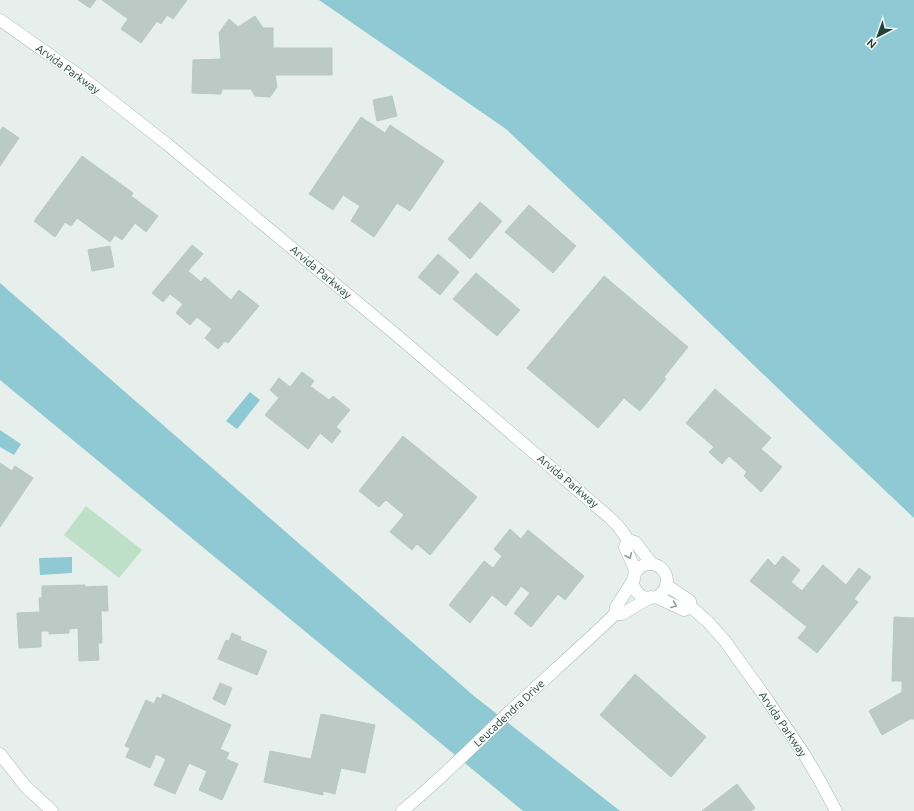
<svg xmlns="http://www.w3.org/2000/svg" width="914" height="811" font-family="Ubuntu,sans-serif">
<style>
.green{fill:#bfe0c8}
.water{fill:#8ec9d4}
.building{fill:#bbcac4;stroke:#b8c9c2}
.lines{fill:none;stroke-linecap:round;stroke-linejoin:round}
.minor-casing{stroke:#a8b8b2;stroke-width:13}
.minor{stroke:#fff;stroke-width:12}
.oneway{stroke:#92a09c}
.labels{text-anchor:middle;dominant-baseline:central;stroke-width:3;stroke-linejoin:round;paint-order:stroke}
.street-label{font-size:11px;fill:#24423a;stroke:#f7fbf9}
</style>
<rect width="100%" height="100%" fill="#e6efeb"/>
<!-- green -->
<path class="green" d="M86,506L142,550L119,578L64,535Z"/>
<!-- water -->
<path class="water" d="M319,0H914V518L816,425L610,227L506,129Z
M0,283L474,696L620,811H523L0,380Z
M250,392L260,400L237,429L226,421Z
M0,430L21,444L14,455L0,447Z
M72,557V573L40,575L39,558Z"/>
<!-- building -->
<path class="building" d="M78,0H96L90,8Z
M102,0H187L173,19L167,15L161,24L157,21L141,43L121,29L128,19Z
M255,16L263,28H273V48H332V75H275L277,87L270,97L255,96L251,89H222L221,94L192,93L193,60L221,59L219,33L229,19L238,27Z
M392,96L397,116L377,121L373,100Z
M361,117L385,133L390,125L444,161L410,211L397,203L374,237L351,221L360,206L343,195L333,210L309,194Z
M3,127L19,138L0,166V131Z
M82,156L133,193L131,196L158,216L146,232L135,223L122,240L115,235L110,242L77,218L71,226L65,222L55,237L34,221Z
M480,202L502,221L470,259L448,239Z
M529,205L576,246L553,273L505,232Z
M192,245L203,254L188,271L201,282L205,277L231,300L239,290L259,306L228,343L225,341L218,349L205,338L212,329L197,317L190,325L176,313L183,304L170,294L163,302L152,293Z
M110,246L114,267L92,271L88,250Z
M438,254L459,272L440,295L418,277Z
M476,273L520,310L497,336L453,299Z
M604,276L688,347L664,377L666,379L640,411L624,398L598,428L527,368Z
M302,372L314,381L310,386L329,400L333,396L350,410L336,427L341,431L332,443L320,433L308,449L265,415L279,398L270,390L279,378L290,387Z
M715,389L771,438L761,449L782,467L761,492L744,476L747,472L729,456L722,464L709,452L714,447L686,423Z
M403,436L477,497L430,555L417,544L412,550L390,532L404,515L386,500L379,507L359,491Z
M0,463L12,471L15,466L33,478L0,527Z
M510,529L521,539L528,530L584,576L565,600L558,594L531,627L514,613L530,593L521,586L506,606L492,595L470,623L449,605L484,561L493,568L502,556L494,549Z
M783,556L800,570L791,582L802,591L823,565L846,585L859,568L871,577L854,599L858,602L817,653L798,638L807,627L750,581L768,559L775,566Z
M85,585V587L107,586L108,611H101L102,643H98L99,660L79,661L78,628L69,629V633L49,634V631H41V647L19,648L17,613L40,612L39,598H42V586Z
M894,617L914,618V719H910L882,735L869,711L902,692V681H892Z
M232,633L241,637L240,640L267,651L257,675L218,659L226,640L229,641Z
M635,674L706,737L671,777L600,715Z
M220,683L232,688L225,705L213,699Z
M163,694L231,725L220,749L229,753L226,759L238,764L222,800L199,790L207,771L189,763L175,794L154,785L166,759L156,754L150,768L126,757L130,748L125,746L146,700L154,704L157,697L161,699Z
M321,714L375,725L365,773L341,768L335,794L323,791V795L264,782L270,751L311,759Z
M737,784L755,808L751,811H702Z"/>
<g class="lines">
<defs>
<path id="minor" d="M0,20L84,79L167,144L400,338L609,517L619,527L628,540L635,542L652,564
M628,540L625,547L636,572
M633 581a17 17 0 1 1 34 0a17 17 0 1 1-34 0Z
M666,585L690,601L691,607L708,622L725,641L768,701L804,754L820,781L836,811
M656,597L684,610L691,607
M615,614H622L651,597
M0,754L26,787L52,811
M402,811C439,781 472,747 507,714C542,681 578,650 612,617L615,614L616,607L634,579"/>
</defs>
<!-- minor casing -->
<use href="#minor" class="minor-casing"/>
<!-- minor -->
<use href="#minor" class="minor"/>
</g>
<!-- one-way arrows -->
<defs><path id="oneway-chevron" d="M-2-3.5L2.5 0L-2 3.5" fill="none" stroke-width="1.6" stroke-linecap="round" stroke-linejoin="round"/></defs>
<g class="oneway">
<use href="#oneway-chevron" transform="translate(629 556) rotate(67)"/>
<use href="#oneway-chevron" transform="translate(674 605) rotate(23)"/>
</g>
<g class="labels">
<!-- street labels -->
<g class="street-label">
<text transform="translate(68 69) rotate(36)">Arvida Parkway</text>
<text transform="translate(321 272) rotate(40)">Arvida Parkway</text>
<text transform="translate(568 481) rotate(40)">Arvida Parkway</text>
<text transform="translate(509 713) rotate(-43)">Leucadendra Drive</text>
<text transform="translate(783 724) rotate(56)">Arvida Parkway</text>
</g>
</g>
<!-- north arrow -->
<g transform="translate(878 36) rotate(221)" stroke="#f7fbf9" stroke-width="3" paint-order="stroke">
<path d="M0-3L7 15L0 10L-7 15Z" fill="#24423a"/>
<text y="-6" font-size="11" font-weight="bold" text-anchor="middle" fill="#24423a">N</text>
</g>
</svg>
